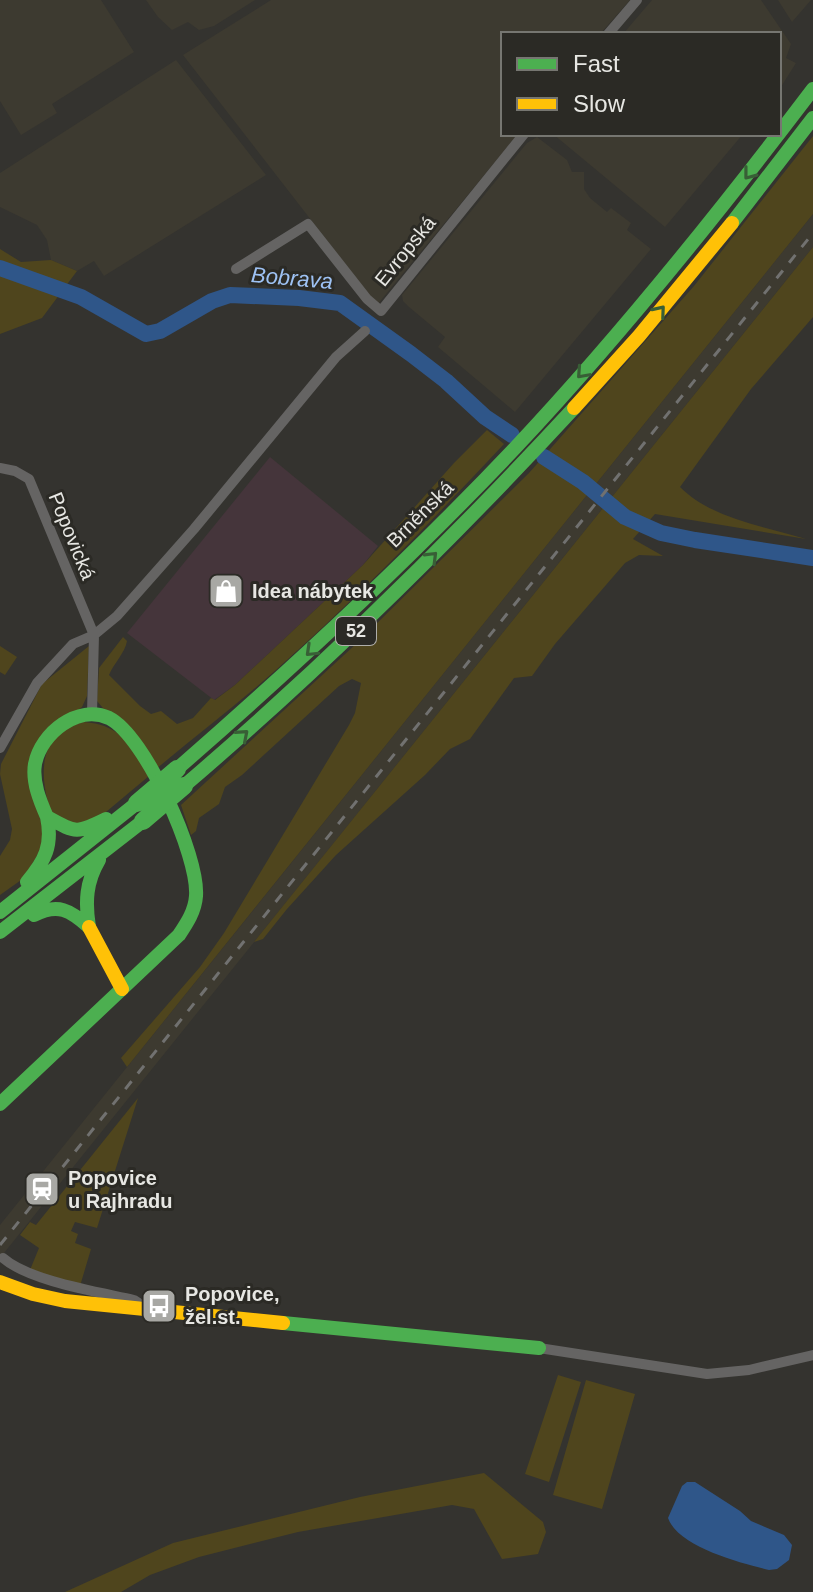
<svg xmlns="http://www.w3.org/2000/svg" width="813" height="1592" font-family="Arial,sans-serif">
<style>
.commercial{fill:#45353b}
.built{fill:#3d3a30}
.green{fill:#4f451d}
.water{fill:#2f5689}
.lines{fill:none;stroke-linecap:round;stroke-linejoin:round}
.river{stroke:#2f5689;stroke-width:16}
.street{stroke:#656463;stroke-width:10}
.fast{stroke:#4caf50;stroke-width:14}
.slow{stroke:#ffc107;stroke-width:14}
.rail{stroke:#717170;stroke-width:3;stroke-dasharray:10 10;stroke-linecap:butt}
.fast-bridge{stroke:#4caf50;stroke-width:18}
.oneway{stroke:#385f36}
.labels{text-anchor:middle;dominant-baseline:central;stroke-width:6;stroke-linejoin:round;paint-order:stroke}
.shield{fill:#2b2a25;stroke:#afaeaa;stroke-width:2}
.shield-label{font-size:18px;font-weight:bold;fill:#e7e7e3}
.street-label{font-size:20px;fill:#e7e7e3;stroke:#2b2a25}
.poi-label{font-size:20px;font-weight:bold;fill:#e7e7e3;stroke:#2b2a25;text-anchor:start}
.water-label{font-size:22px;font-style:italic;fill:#9ec2f4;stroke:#2b2a25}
</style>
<rect width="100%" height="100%" fill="#34332f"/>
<!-- commercial -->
<path class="commercial" d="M270,457L378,546L363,565L235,685L214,700L127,633Z"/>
<!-- built -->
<path class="built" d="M0,0H101L134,52L52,104L57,113L21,135L0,101Z
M146,0H255L214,26L199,30L188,22L172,30L158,17Z
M271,0H630L600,34H503V134H518L377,305L183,55Z
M652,0H761L791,44L786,58L796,63L779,90V34H623Z
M778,0H811L792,22Z
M176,60L266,175L104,276L94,261L77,271L51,260L47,240L37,225L0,207V173Z
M553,134H743L665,227Z
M537,137L567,160L572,172H584V189L590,198L607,212L611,208L631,223L627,230L651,249L515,412L438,347L445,337L409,307L403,301L402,295L527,143Z
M813,214V247L0,1258V1225Z"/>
<!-- green -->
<path class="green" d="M813,136V214L127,1067L121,1058L200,967L224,933L349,725L355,713L361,683L352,679L339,686L242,775L225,787L219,804L199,818L196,831L191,835L181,805L356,644L529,473L694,286Z
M813,247V317L751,389L680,487C712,519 764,526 806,539L655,514L633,539L663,556L639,555L625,563L555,644L532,676L514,678L470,739L450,749L425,775L336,855L287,909L263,939L254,942Z
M0,249L21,262L51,260L77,271L42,318L0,334Z
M487,430L504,444C432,521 357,598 277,669C238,704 194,737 155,770L97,701L99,668L123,637L127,641C125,653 114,663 109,675L140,706L151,714L161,711L177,724L193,718L211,698L215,700L235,685L363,565L454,463Z
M0,646L17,657L5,675L0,672Z
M89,646L87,696L82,707L39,743V814L46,840L24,878L0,895V856L10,840L12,829L0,774L1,764L42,684Z
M84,722C122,725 131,746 149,776L94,822L75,828L51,813C39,775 37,733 84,722Z
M138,1098L97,1228L75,1222L71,1231L78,1234L75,1243L91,1249L80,1286L30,1270L39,1248L20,1235L30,1222L36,1225Z
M558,1375L581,1382L549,1482L525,1474Z
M586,1380L635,1394L602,1509L553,1495Z
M484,1473L543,1522L546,1532L538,1554L502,1559L474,1509L452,1505L298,1532L199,1557L150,1575L121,1592H65L173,1543L360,1497Z"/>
<!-- water -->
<path class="water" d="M687,1482H695L740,1511L751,1521L784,1535L792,1545L789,1560L777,1569L769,1570C741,1563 678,1547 668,1518L682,1486Z"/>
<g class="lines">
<!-- river -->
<path class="river" d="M0,268L81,297L146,334L160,331L212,301L230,295L299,298L340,303L411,354L446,381L485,417L512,435
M544,457L583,482L625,517L661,533L695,540L813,558"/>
<!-- street -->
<path class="street" d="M608,34L637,0
M236,269L308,224L367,299L381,311L524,134
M0,468L15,471L29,479L94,635L92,713
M0,748L37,683L73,644L94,635L117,616L194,529L336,357L365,331
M3,1258C29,1281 99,1292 134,1300L140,1304V1309
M539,1348L707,1374L749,1370L813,1355"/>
<!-- fast -->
<path class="fast" d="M732,223L813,118
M177,769C294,667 408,561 515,448C622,334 719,213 813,89
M184,786C322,668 451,541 574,408
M47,817C76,833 76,834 106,819
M27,882C45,861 53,845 47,817
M0,912L137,803
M34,915C58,903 70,910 89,927
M89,927C85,902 86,882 99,860
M0,932L143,821
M0,1104L179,935C187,923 195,911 196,896C199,856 145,736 109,718C78,704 41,733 35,764C32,782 40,801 47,817
M283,1323L539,1348"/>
<!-- slow -->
<path class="slow" d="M574,408L639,336L732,223
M89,927L122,989
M0,1282L33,1294L65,1301L283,1323"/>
<!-- rail -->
<path class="rail" d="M0,1245L813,233"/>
<!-- fast-bridge -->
<path class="fast-bridge" d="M137,803L177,769
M143,821L184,786"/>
</g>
<!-- one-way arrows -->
<defs><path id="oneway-chevron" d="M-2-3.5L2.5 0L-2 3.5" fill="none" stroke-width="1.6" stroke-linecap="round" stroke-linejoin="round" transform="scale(2)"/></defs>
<g class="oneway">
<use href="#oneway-chevron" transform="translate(749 174) rotate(128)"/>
<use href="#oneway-chevron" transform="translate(660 311) rotate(-50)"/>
<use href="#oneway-chevron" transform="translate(582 373) rotate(132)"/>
<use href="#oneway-chevron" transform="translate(432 557) rotate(-45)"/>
<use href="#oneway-chevron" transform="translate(311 651) rotate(136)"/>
<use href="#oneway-chevron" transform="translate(243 735) rotate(-41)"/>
</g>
<!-- icons -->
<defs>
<symbol id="shop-square" viewBox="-11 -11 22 22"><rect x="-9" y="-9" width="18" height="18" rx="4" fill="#a8a8a4" stroke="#2b2a25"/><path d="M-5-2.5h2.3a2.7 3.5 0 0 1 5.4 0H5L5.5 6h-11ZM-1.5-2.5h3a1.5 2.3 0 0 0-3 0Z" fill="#fff"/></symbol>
<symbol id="station-square" viewBox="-11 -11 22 22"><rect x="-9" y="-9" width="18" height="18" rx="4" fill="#a8a8a4" stroke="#2b2a25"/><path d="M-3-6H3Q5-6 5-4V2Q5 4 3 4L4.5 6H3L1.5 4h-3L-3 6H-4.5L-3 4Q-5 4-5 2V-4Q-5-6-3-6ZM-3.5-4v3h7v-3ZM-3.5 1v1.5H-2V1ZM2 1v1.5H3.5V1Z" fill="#fff"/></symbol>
<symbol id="bus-square" viewBox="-11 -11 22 22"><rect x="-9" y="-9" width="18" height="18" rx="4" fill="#a8a8a4" stroke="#2b2a25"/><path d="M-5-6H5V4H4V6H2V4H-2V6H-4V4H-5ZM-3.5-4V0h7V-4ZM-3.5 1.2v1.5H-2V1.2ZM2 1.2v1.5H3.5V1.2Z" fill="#fff"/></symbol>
</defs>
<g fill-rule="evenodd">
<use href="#shop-square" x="206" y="571" width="40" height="40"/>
<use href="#station-square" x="22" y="1169" width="40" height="40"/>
<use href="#bus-square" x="139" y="1286" width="40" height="40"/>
</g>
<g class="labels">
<!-- shield labels -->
<rect class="shield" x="336" y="617" width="40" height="28" rx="6"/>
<g class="shield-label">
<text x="356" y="631">52</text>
</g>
<!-- street labels -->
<g class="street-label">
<text transform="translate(405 251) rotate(-51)">Evropská</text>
<text transform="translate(420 514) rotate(-45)">Brněnská</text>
<text transform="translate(72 536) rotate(68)">Popovická</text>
</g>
<!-- poi labels -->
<g class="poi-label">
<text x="252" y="591">Idea nábytek</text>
<text x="68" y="1178">Popovice<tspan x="68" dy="23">u Rajhradu</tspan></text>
<text x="185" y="1294">Popovice,<tspan x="185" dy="23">žel.st.</tspan></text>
</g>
<!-- water labels -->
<g class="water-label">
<text transform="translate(292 278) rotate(5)">Bobrava</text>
</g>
</g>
<!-- legend -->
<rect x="501" y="32" width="280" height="104" fill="#2b2a25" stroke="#767671" stroke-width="2"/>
<rect x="517" y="58" width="40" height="12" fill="#4caf50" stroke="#767671" stroke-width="2"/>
<text x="573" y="72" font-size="24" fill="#e7e7e3">Fast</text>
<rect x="517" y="98" width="40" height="12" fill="#ffc107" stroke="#767671" stroke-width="2"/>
<text x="573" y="112" font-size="24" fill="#e7e7e3">Slow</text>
</svg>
